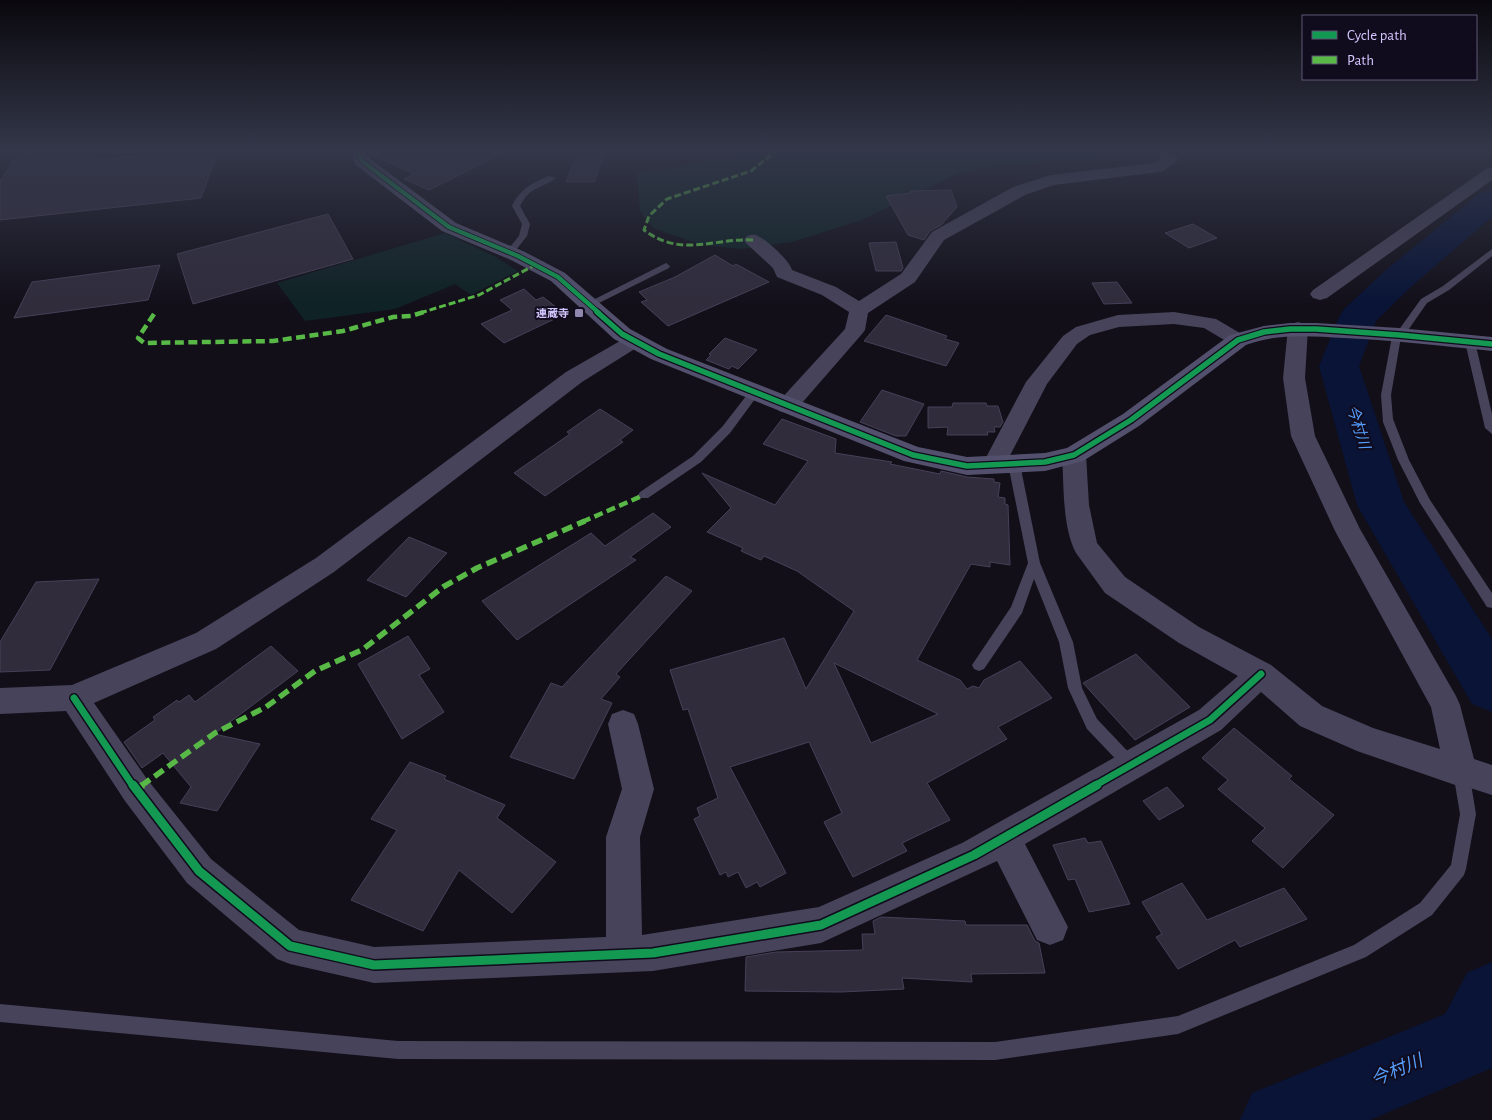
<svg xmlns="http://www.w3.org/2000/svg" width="1492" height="1120" font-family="'Alegreya Sans','Noto Sans JP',sans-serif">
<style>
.green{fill:#0f2225}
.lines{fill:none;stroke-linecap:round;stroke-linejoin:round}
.river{fill:#091436;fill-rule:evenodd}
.building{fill:#302c3c;stroke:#474058;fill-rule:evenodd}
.lane{fill:#47435a;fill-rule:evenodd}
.street{fill:#47435a;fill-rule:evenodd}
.secondary{fill:#53506d;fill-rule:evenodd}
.quiet-far3{stroke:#58b947;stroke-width:3;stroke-dasharray:7 3;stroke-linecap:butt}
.quiet-far2{stroke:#58b947;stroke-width:4.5;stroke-dasharray:9 4.5;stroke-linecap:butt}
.quiet-far1{stroke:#58b947;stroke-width:5.5;stroke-dasharray:11 5.5;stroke-linecap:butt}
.quiet{stroke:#58b947;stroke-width:7;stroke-dasharray:14 7;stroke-linecap:butt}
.cycleway-far3-casing{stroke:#100b1d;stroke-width:6}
.cycleway-far2-casing{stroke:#100b1d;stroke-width:8}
.cycleway-far1-casing{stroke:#100b1d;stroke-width:10}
.cycleway-casing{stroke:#100b1d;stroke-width:12}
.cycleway-far3{stroke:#139951;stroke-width:4.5}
.cycleway-far2{stroke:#139951;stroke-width:5.5}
.cycleway-far1{stroke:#139951;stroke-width:7}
.cycleway{stroke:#139951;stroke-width:9}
.poi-dot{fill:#8f87ae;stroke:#100b1d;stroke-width:2}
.labels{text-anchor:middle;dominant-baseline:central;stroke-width:4;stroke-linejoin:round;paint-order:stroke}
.far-poi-label{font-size:11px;font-weight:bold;fill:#d3c7ff;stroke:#100b1d;text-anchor:end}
.water-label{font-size:15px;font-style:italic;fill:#559fff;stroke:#100b1d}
.near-water-label{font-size:18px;font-style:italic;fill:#559fff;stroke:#100b1d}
</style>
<rect width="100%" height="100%" fill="#120f19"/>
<!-- green -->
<path class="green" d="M774,148H1128L1121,154L1075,160L990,166L956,174L862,220L792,242L741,249L701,245L653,228L640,211L637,172L665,169Z
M445,233L496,257L518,271L471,295L455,284L395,309L305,321L277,283Z"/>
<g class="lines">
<!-- river -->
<path class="river" d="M1492,190V217L1413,285L1376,321L1359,366L1404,502L1492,639V712L1472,704L1357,505L1319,366L1339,317L1344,309L1387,269L1480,193Z
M1492,962V1068L1370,1120H1240L1252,1093L1445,1014L1467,973Z"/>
</g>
<!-- building -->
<path class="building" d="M72,148H99L92,160L150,155L153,148H219L201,198L0,220V181L19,153Z
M366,148H513L429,190L404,179L414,174L369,153Z
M580,148H607L594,182H566Z
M951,190L957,207L941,225L930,231L924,240L908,235L886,196L911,193L910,191Z
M328,214L353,259L193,304L177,254Z
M1193,224L1217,238L1189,248L1165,233Z
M896,242L903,268L901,271H876L869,243Z
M715,255L733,266L736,264L769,282L668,326L641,302L647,300L639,292L675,277Z
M160,265L148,300L14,318L32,282Z
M1117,282L1132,303L1104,304L1092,283Z
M524,289L536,300L543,297L565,314L504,343L481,324L512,310L500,300Z
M886,315L947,336L945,339L959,343L946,366L864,341Z
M725,338L757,350L738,369L732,366L729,369L706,360L711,355L709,354Z
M882,390L924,404L906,436H896L860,422Z
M953,403H986L987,406H998L1003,422L1000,427H994L995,432H987L988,435H947L948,427L928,428V407H952Z
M600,409L633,430L620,440L623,442L545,496L514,473L570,434L567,432Z
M782,419L836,439L835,453L892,462L890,464L940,474L941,471L967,477L994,479V482L1000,483L998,497L1005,498V504L1008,505L1010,565L990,562V567L971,564L917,660L960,680L967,689L973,686L979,688L984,680L1020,661L1052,698L998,727L1007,739L927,783L950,820L902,843L907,851L853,877L824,822L842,813L809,742L730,767L786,873L760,887L757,882L746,888L738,872L728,877L726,872L720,875L694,819L700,816L697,808L718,798L688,709L683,710L670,670L784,638L806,689L854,611L797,571L764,556L761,560L741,551L743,548L707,532L731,508L702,473L775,505L808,461L763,444ZM834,663L938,714L871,743Z
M653,513L671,527L630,557L636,560L517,640L482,601L591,533L605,546Z
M409,537L447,553L406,597L367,580Z
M666,576L692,591L616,674L620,677L601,699L612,703L574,779L510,757L551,683L562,687Z
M99,579L50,670L0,672V642L36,582Z
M408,636L430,669L419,675L444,712L402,739L358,664Z
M271,646L298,671L214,734L260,744L217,811L180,803L191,787L163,753L142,768L124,742L155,720L153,717L177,700L179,702L189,695L195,702Z
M1136,654L1190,707L1135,740L1083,683Z
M1234,728L1292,776L1289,779L1334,815L1283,868L1252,841L1265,828L1218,789L1228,780L1202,758Z
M410,762L446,776L444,779L505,805L497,818L556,862L512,913L459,870L423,931L351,900L397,830L371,819Z
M1167,787L1184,806L1159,820L1143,801Z
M1085,838L1088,843L1101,841L1130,904L1089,912L1075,879L1068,880L1053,845Z
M1182,883L1207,920L1284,888L1307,919L1240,947L1235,940L1178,969L1156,937L1162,934L1142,902Z
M881,917L965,921L966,925H1027L1035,941L1039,943L1045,973L971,974L972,982L902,978L904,989L841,992L745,991L746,957L776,952L863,950L862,934H875L873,921Z"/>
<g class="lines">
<!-- lane -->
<path class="lane" d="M549,176L556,178C541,189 530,186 520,206L530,224L527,236L512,255H506L505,253L519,236L522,224L512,206C520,189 532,183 549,176Z
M1492,249V256L1449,290L1427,303L1404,336L1401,337L1391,395L1393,419L1409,460L1430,500L1492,593V608L1487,607L1420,503L1398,460L1383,422L1381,395L1393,331H1398L1421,299L1443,286Z
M666,263L670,266L669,268L593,306L590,307L585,304Z
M1470,339L1475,342L1492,414V434L1485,428L1465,342Z
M754,390L758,391L759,393L758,395L730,433L701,462L648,498H640L638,495L640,492L693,456L722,427L750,391Z
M1014,460L1020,464L1040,563L1073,642L1082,688L1097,719L1136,760L1138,765L1136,770L1131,772L1126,770L1087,729L1068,688L1059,642L1034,579L1022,613L984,669L979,671L974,669L972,665L1011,607L1028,563L1008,464Z
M1461,765L1466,767L1469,772L1476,814L1466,869L1464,875L1432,915L1366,957L1178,1034L995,1060L398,1059L0,1022V1004L398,1041L995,1042L1178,1016L1354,945L1420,903L1451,865L1460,814L1453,772L1456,767Z"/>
<!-- street -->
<path class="street" d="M1150,148H1171L1178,160L1165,170L1159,172L1054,185L1025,195L944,240L915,282L868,313L865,330L862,334L795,411L787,413L779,411L776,406L779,401L845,329L849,312L822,295L777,277L773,268L747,244L744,240L747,236C751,235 754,234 758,236C767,240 790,261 792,270L836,287L859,301L901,274L932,232L1013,187L1051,175L1155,163L1161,158L1160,155Z
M1492,167V180L1327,298L1320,300L1313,298L1310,294L1313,290L1486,169Z
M1174,312L1216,319L1245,336L1248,340L1245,344L1238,346L1231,344L1204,328L1174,324L1119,327L1090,335L1077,344L1047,384L1002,471L994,473L986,471L982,465L1026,382L1063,336L1076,327L1118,315Z
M1298,322L1305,324L1308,328L1305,378L1315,436L1360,529L1456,696L1460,705L1474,759L1492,765V795L1464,786L1461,787L1357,751L1300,726L1261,692L1221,730L1025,844L1068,927L1063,940L1050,945L1037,940L997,861L821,943L653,971L374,983L290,964L277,959L187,883L125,801L66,711L0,714V688L72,685L196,633L316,558L566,372L627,337L634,335L641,337L644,341L641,345L582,382L334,572L216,649L94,703L147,779L211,859L299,930L374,947L606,937V837L622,789L608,724L612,714L623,710L634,714L638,724L654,789L640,837L642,935L819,907L962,843L1199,710L1238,676L1179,643L1105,593L1076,553C1062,527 1064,484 1062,455L1066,449L1074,447L1082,449L1086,455L1089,505L1097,543L1125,577L1199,627L1271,665L1322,706L1373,728L1440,749L1431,707L1335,531L1291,436L1283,378L1288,328L1291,324Z"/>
<!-- secondary -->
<path class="secondary" d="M348,148H364L369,158L456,223L525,252L565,273L630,329L667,349L918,447L967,457L1045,453L1067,448L1123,414L1230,335L1264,326L1290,323H1316L1399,328L1492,337V351C1443,346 1393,340 1344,338C1310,336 1278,333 1246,345L1139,426L1083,461L1045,471L967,475L904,461L651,359L614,339L551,281L511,260L442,231L356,165Z"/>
<!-- quiet-far3 -->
<path class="quiet-far3" d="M753,240C713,238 681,258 644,230L649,216L667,199L751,171L780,148
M420,313L479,295L535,265"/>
<!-- quiet-far2 -->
<path class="quiet-far2" d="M154,314L138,338L144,343L273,341L343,331L393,317L411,316L424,312
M582,522L644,495"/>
<!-- quiet-far1 -->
<path class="quiet-far1" d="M141,786L215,733L266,707L315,671L362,650L443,587L477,568L585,521"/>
<!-- quiet -->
<path class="quiet" d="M136,790L143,785"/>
<defs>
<path id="cycleway-far3" d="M356,148L362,161L449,227L518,256L558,277L599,313"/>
<path id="cycleway-far2" d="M597,312L622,334L659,354L913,455L967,466L1045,462L1074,455L1131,420L1238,340L1264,332L1290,329H1316L1399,335L1492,344"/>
<path id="cycleway-far1" d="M74,698L133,786
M1094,786L1210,720L1261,674"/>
<path id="cycleway" d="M133,785L199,871L290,946L374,965L653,953L821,925L974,855L1097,785"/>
</defs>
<!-- cycleway-far3 casing -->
<use href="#cycleway-far3" class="cycleway-far3-casing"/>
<!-- cycleway-far2 casing -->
<use href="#cycleway-far2" class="cycleway-far2-casing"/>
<!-- cycleway-far1 casing -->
<use href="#cycleway-far1" class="cycleway-far1-casing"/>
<!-- cycleway casing -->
<use href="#cycleway" class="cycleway-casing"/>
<!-- cycleway-far3 -->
<use href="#cycleway-far3" class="cycleway-far3"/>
<!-- cycleway-far2 -->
<use href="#cycleway-far2" class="cycleway-far2"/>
<!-- cycleway-far1 -->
<use href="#cycleway-far1" class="cycleway-far1"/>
<!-- cycleway -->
<use href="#cycleway" class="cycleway"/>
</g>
<!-- sky -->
<linearGradient id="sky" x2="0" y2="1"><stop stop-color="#0a080e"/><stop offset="0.49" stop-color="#333749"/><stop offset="1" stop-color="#333749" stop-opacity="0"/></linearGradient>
<rect width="1492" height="305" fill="url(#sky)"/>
<!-- markers -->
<rect class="poi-dot" x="574" y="308" width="10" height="10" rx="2.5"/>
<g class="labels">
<!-- far-poi labels -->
<g class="far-poi-label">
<text x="569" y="313">連蔵寺</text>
</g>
<!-- water labels -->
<g class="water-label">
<text transform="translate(1358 427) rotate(73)">今村川</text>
</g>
<!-- near-water labels -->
<g class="near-water-label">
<text transform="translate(1397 1071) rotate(-23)">今村川</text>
</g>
</g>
<!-- legend -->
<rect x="1302" y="15" width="175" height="65" fill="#100b1d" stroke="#5e5677"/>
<rect x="1312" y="31" width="25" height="8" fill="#139951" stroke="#5e5677"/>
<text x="1347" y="40" font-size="15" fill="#d3c7ff">Cycle path</text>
<rect x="1312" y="56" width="25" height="8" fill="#58b947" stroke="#5e5677"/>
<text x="1347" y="65" font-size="15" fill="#d3c7ff">Path</text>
</svg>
